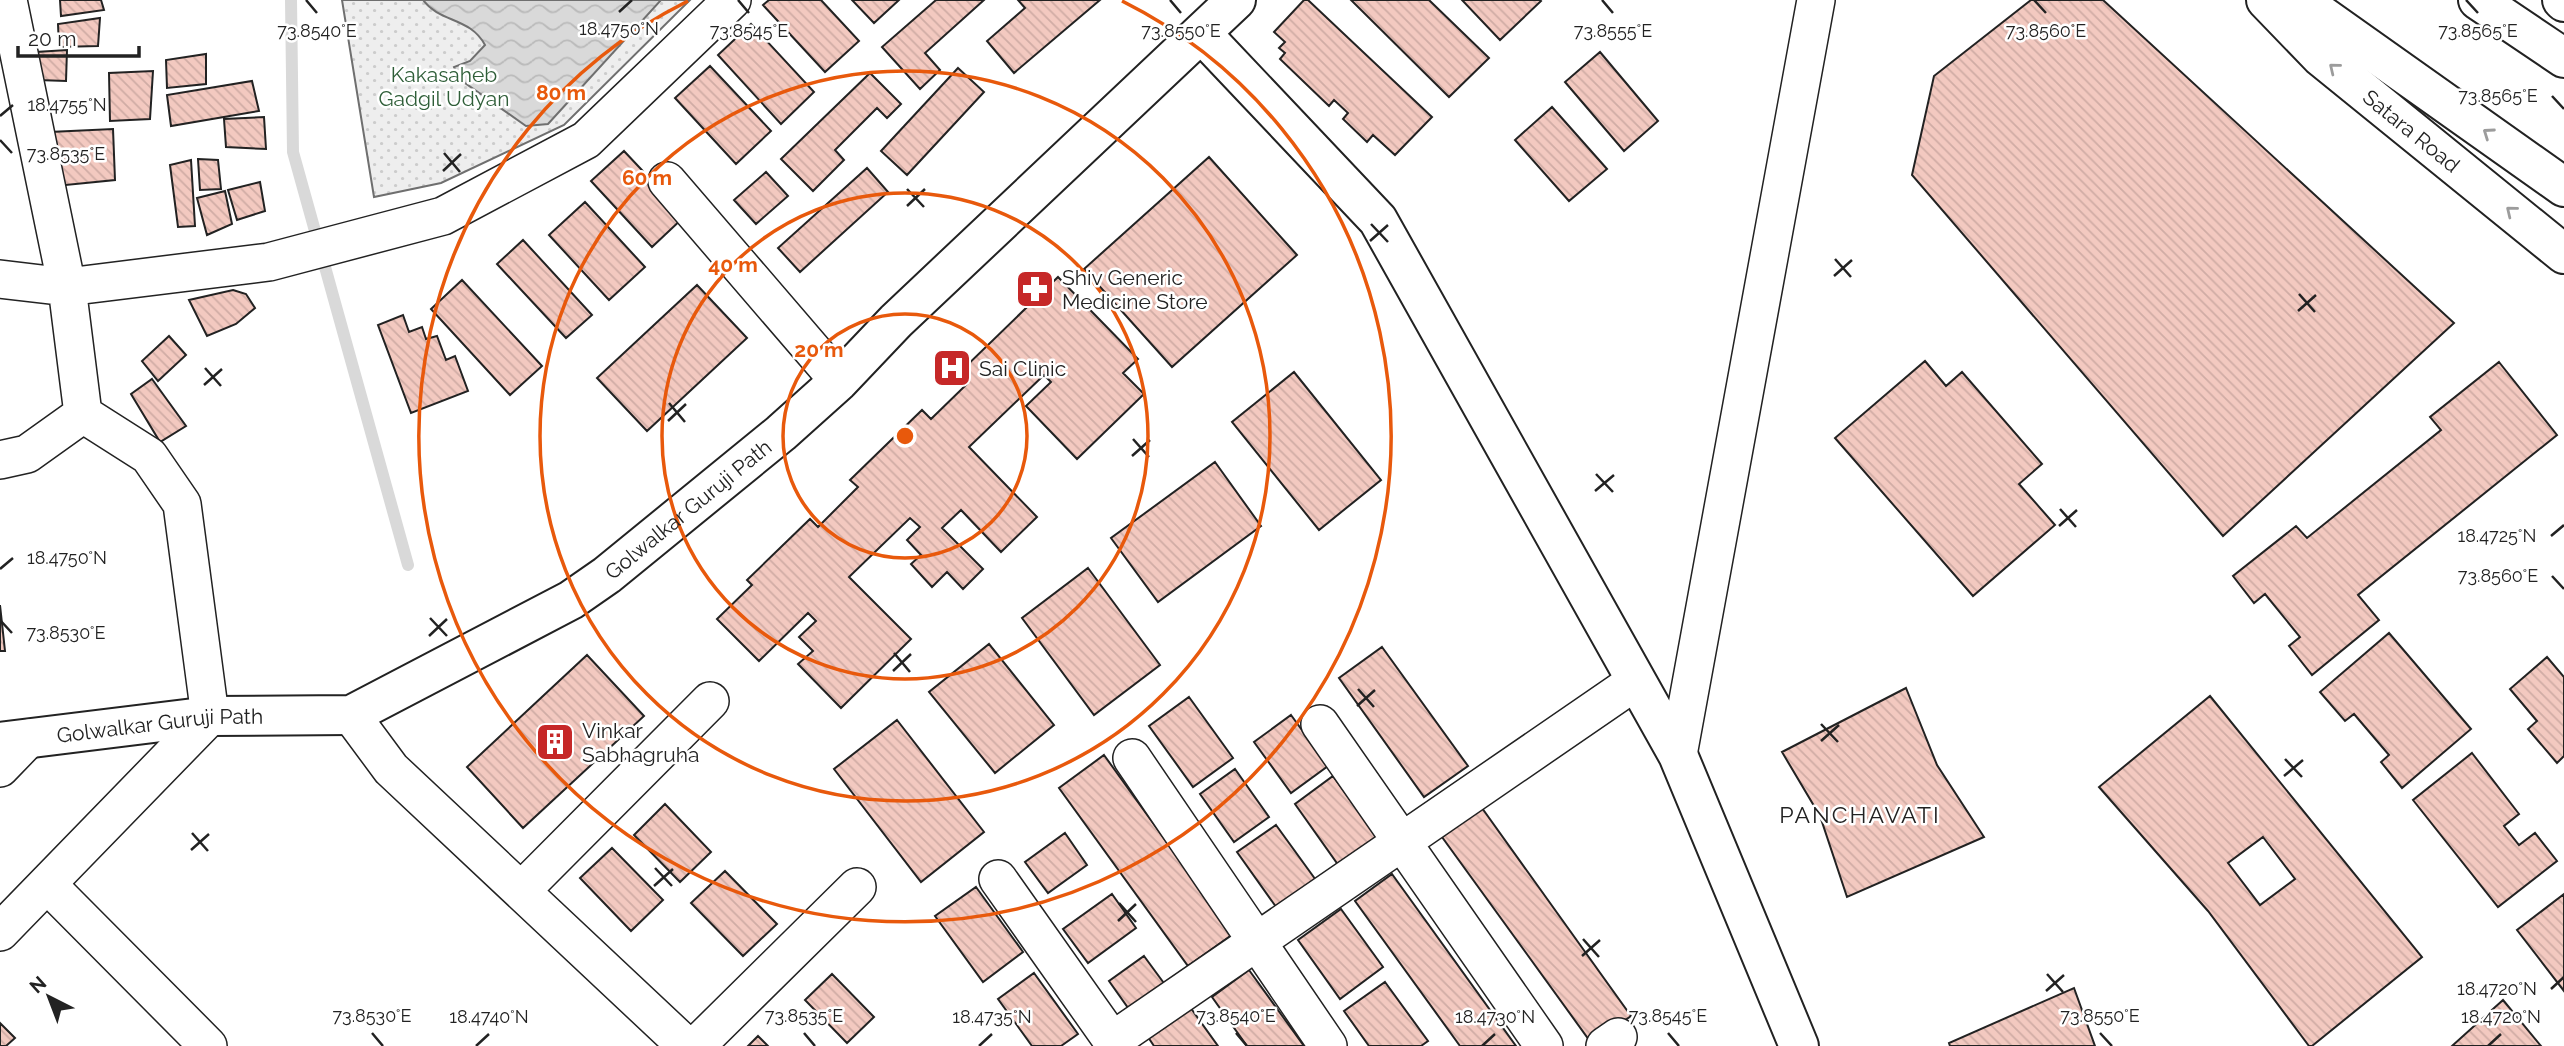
<svg xmlns="http://www.w3.org/2000/svg" width="2564" height="1046" font-family="Raleway,sans-serif">
<style>
.grass{fill:url(#grass-dots);stroke:#6f6f6f;stroke-width:2}
.water{fill:url(#water-waves);stroke:#6f6f6f;stroke-width:2}
.lines{fill:none;stroke-linecap:round;stroke-linejoin:round}
.stream{stroke:#d9d9d9;stroke-width:12}
.building{fill:url(#building-back-hatch);stroke:#222;stroke-width:2;fill-rule:evenodd}
.minor-casing{stroke:#222;stroke-width:40}
.tertiary-casing{stroke:#222;stroke-width:42}
.trunk-casing{stroke:#222;stroke-width:42}
.minor{stroke:#fff;stroke-width:37}
.tertiary{stroke:#fff;stroke-width:38}
.trunk{stroke:#fff;stroke-width:38}
.oneway{stroke:#9c9c9c}
.ticks{fill:none;stroke:#222;stroke-width:2.5}
.ring{fill:none;stroke:#e8590c;stroke-width:3.5}
.labels{text-anchor:middle;dominant-baseline:central;stroke-width:5;stroke-linejoin:round;paint-order:stroke}
.park-label{font-size:21px;fill:#2f5e38;stroke:#fff}
.street-label{font-size:21px;fill:#222;stroke:#fff}
.poi-label{font-size:21px;fill:#222;stroke:#fff;text-anchor:start}
.neighbourhood-label{font-size:23px;letter-spacing:2px;fill:#222;stroke:#fff}
.ticks-label{font-size:18px;text-anchor:middle;fill:#222;stroke:#fff;stroke-width:5;stroke-linejoin:round;paint-order:stroke}
.centre{fill:#e8590c;stroke:#fff;stroke-width:3.5}
.ring-label{font-size:21px;text-anchor:middle;font-weight:bold;fill:#e8590c;stroke:#fff;stroke-width:5;stroke-linejoin:round;paint-order:stroke}
</style>
<defs>
<pattern id="grass-dots" width="8" height="8" patternUnits="userSpaceOnUse" patternTransform="scale(1.75)"><rect width="8" height="8" fill="#eee"/><path d="M2 2h.1M6 6h.1" fill="none" stroke="#ccc" stroke-width="1.8" stroke-linecap="round"/></pattern>
<pattern id="water-waves" width="16" height="10" patternUnits="userSpaceOnUse" patternTransform="scale(1.75)"><rect width="16" height="10" fill="#d9d9d9"/><path d="M0 5q4-4 8 0t8 0" fill="none" stroke="#bababa"/></pattern>
<pattern id="building-back-hatch" width="6" height="6" patternUnits="userSpaceOnUse" patternTransform="scale(1.75)"><rect width="6" height="6" fill="#f3c9c0"/><path d="M-1 5l2 2M0 0l6 6M5-1l2 2" fill="none" stroke="#d0aca5"/></pattern>
</defs>
<rect width="100%" height="100%" fill="#fff"/>
<!-- grass -->
<path class="grass" d="M342,0H690L564,125L441,183L374,197Z"/>
<!-- water -->
<path class="water" d="M423,0H661L548,124L526,126L458,78L454,67L470,61L485,45C470,17 440,23 423,0Z"/>
<g class="lines">
<!-- stream -->
<path class="stream" d="M291,0L293,152L408,565"/>
</g>
<!-- building -->
<path class="building" d="M60,0H101L104,10L61,16Z
M769,0H821L859,41L825,72L763,5Z
M852,0H899L874,23Z
M936,0H984L925,53L940,70L920,89L882,47Z
M1018,0H1100L1014,73L987,41L1025,8Z
M1304,0H1308L1432,117L1395,155L1373,135L1367,142L1343,119L1348,113L1334,100L1329,106L1280,59L1285,53L1279,48L1285,42L1274,32Z
M1351,0H1429L1489,58L1449,97Z
M1462,0H1540L1541,1L1500,40Z
M2031,0H2103L2454,323L2223,536L1912,175L1934,76Z
M100,18L98,46L59,47L58,24Z
M751,24L814,92L781,124L718,55Z
M67,50L66,81L38,80L36,52Z
M1600,52L1658,121L1624,151L1565,82Z
M206,54V84L167,88L166,60Z
M710,66L771,131L736,164L675,98Z
M958,68L984,92L907,175L881,151Z
M153,71L150,119L110,121L109,73Z
M870,73L901,104L887,118L877,108L835,150L844,160L813,191L781,159Z
M252,81L259,111L171,126L167,95Z
M1552,107L1607,169L1569,201L1515,140Z
M264,117L266,149L226,147L224,119Z
M113,129L115,180L56,186L50,132Z
M624,151L685,216L652,247L591,181Z
M1209,157L1297,255L1172,367L1084,269Z
M198,159L218,160L221,189L200,190Z
M191,160L195,226L178,227L170,165Z
M867,168L888,192L800,272L778,248Z
M766,172L788,196L756,224L734,200Z
M260,182L265,211L237,220L228,190Z
M225,191L232,224L207,235L197,198Z
M585,202L645,267L609,300L549,235Z
M523,240L592,315L566,338L497,264Z
M1058,277L1138,359L1123,373L1144,394L1077,459L1026,406L1051,382L1044,375L969,447L1037,517L1001,552L961,510L942,528L983,569L963,589L947,572L932,587L911,564L921,555L907,540L920,527L910,518L849,577L911,639L841,708L798,664L813,651L799,637L816,621L808,613L759,661L717,619L752,585L747,580L810,519L818,527L858,487L850,480L922,410L931,419L967,384L958,374Z
M462,280L542,366L510,395L431,309Z
M697,285L747,338L647,431L597,378Z
M233,290L246,294L255,308L236,324L207,336L189,300Z
M403,315L409,332L422,327L426,339L437,336L446,360L455,356L468,391L411,413L378,325Z
M169,336L186,355L158,381L142,361Z
M1925,361L1946,386L1962,372L2042,464L2019,484L2055,525L1973,596L1835,438Z
M2499,362L2557,435L2358,595L2379,620L2312,675L2289,646L2300,637L2265,594L2254,603L2233,576L2296,526L2307,538L2441,430L2430,417Z
M1294,372L1381,480L1319,530L1232,422Z
M152,379L186,426L160,442L131,394Z
M1215,462L1261,526L1158,602L1111,538Z
M1088,568L1160,665L1094,715L1022,618Z
M0,605L5,651H0Z
M2389,633L2471,729L2402,788L2381,762L2389,755L2354,714L2345,721L2320,692Z
M989,644L1054,725L995,773L929,692Z
M1382,647L1468,766L1424,797L1339,678Z
M587,655L644,716L523,828L467,767Z
M2547,657L2564,677V756L2557,763L2528,729L2537,721L2510,689Z
M1906,688L1937,765L1984,837L1847,897L1820,816L1782,752Z
M2210,696L2422,957L2312,1046H2309L2208,911L2099,787ZM2263,837L2295,879L2260,905L2228,863Z
M1189,697L1233,758L1193,787L1149,726Z
M1291,715L1328,766L1291,793L1254,742Z
M897,720L984,832L921,882L834,769Z
M2472,753L2519,814L2504,826L2519,845L2535,833L2557,861L2498,907L2413,800Z
M1104,755L1233,934L1188,966L1059,788Z
M1235,769L1269,817L1234,842L1200,794Z
M1333,776L1378,838L1339,866L1295,804Z
M665,804L711,852L680,882L634,835Z
M1482,808L1631,1016L1592,1044L1442,837Z
M1276,825L1318,883L1279,911L1237,852Z
M1065,833L1087,865L1048,893L1025,862Z
M612,848L663,900L631,931L580,878Z
M725,871L777,924L743,956L691,903Z
M1392,874L1516,1046H1460L1355,901Z
M976,887L1023,952L983,982L935,916Z
M1112,894L1136,928L1088,963L1063,929Z
M2564,894V991L2517,930Z
M1341,909L1383,967L1340,999L1298,940Z
M1144,956L1166,986L1131,1012L1109,981Z
M1249,970L1304,1046H1247L1212,997Z
M1034,973L1078,1034L1061,1046H1032L998,999Z
M832,974L874,1017L847,1043L805,1000Z
M1385,982L1428,1041L1421,1046H1369L1344,1011Z
M2074,988L2095,1046H1950L1949,1043Z
M2503,1000L2541,1046H2452Z
M1190,1007L1218,1046H1154L1148,1037Z
M0,1023L15,1038L6,1046H0Z
M758,1036L768,1046H748Z"/>
<g class="lines">
<defs>
<path id="minor" d="M667,181L839,381
M0,279L67,287L269,262L443,216L586,140L732,0
M0,460L27,454L83,414L67,287L8,0
M351,715L391,769L686,1046
M1320,724L1544,1046
M1678,755L1816,0
M1132,758L1328,1046
M0,768L29,738
M998,879L1116,1046
M47,884L208,1046
M521,891L710,701
M0,932L210,716L182,504L149,456L83,414
M1112,1041L1636,681
M696,1046L857,887
M1605,1046L1618,1037"/>
<g id="tertiary">
<path d="M1202,34L1378,220L1678,755L1799,1046"/>
<path id="s1" d="M0,742L210,716L351,715L571,600L607,575L781,433L839,381L896,321L1236,0"/>
</g>
<g id="trunk">
<path id="s2" d="M2266,0L2321,57L2564,254"/>
<path d="M2300,0L2564,187"/>
<path d="M2478,0L2564,58"/>
<path d="M2562,0L2564,2"/>
</g>
</defs>
<!-- minor casing -->
<use href="#minor" class="minor-casing"/>
<!-- tertiary casing -->
<use href="#tertiary" class="tertiary-casing"/>
<!-- trunk casing -->
<use href="#trunk" class="trunk-casing"/>
<!-- minor -->
<use href="#minor" class="minor"/>
<!-- tertiary -->
<use href="#tertiary" class="tertiary"/>
<!-- trunk -->
<use href="#trunk" class="trunk"/>
</g>
<!-- one-way arrows -->
<defs><path id="oneway-chevron" d="M-2-3.5L2.5 0L-2 3.5" fill="none" stroke-width="1.6" stroke-linecap="round" stroke-linejoin="round" transform="scale(1.75)"/></defs>
<g class="oneway">
<use href="#oneway-chevron" transform="translate(2334 68) rotate(-141)"/>
<use href="#oneway-chevron" transform="translate(2488 133) rotate(-145)"/>
<use href="#oneway-chevron" transform="translate(2511 211) rotate(-141)"/>
</g>
<!-- ticks -->
<path class="ticks" d="M306,0L317,13M738,0L749,13M1170,0L1181,13M1602,0L1613,13M2034,0L2046,13M2466,0L2478,13M619,12L632,0M2552,96L2564,109M0,116L13,105M0,140L12,153M444,153L460,172M443,171L461,154M907,189L924,207M907,206L925,189M1371,224L1388,242M1370,241L1388,225M1835,259L1851,277M1834,276L1852,260M2299,294L2315,312M2298,311L2316,295M205,368L221,386M204,385L222,369M669,403L685,422M668,421L686,404M1133,439L1149,457M1132,456L1150,440M1596,474L1613,492M1595,491L1614,475M2060,509L2076,527M2059,526L2077,510M2551,536L2564,525M0,569L13,558M2552,576L2564,589M430,618L447,636M0,620L12,633M429,636L447,619M894,653L910,672M893,671L911,654M1358,689L1374,707M1357,706L1375,690M1821,724L1838,742M1821,741L1839,725M2285,759L2302,777M2284,776L2303,760M192,833L208,851M191,850L209,834M655,868L672,886M654,886L673,869M1119,903L1136,922M1118,921L1136,904M1583,939L1599,957M1582,956L1600,940M2047,974L2063,992M2551,989L2564,977M2046,991L2064,975M372,1033L383,1046M804,1033L815,1046M1236,1033L1247,1046M1668,1033L1679,1046M2100,1033L2112,1046M476,1046L489,1034M979,1046L992,1034M1482,1046L1495,1034M2488,1046L2501,1034"/>
<!-- distance rings -->
<g class="ring">
<circle cx="905" cy="436" r="122"/>
<circle cx="905" cy="436" r="243"/>
<circle cx="905" cy="436" r="365"/>
<path d="M1122 1A486 486 0 1 1 688 1"/>
</g>
<!-- icons -->
<defs>
<symbol id="pharmacy-square" viewBox="-11 -11 22 22"><rect x="-9" y="-9" width="18" height="18" rx="4" fill="#c62828" stroke="#fff"/><path d="M-2-6h4v4h4v4h-4v4h-4v-4h-4v-4h4Z" fill="#fff"/></symbol>
<symbol id="hospital-square" viewBox="-11 -11 22 22"><rect x="-9" y="-9" width="18" height="18" rx="4" fill="#c62828" stroke="#fff"/><path d="M-5-5h3v3.5h4V-5h3V5h-3V1.5h-4V5h-3Z" fill="#fff"/></symbol>
<symbol id="building-square" viewBox="-11 -11 22 22"><rect x="-9" y="-9" width="18" height="18" rx="4" fill="#c62828" stroke="#fff"/><path d="M-4-6H4V6H1V3H-1V6H-4ZM-2.5-4.3h1.7v1.8h-1.7ZM.8-4.3h1.7v1.8H.8ZM-2.5-1h1.7V.8h-1.7ZM.8-1h1.7V.8H.8Z" fill="#fff"/></symbol>
</defs>
<g fill-rule="evenodd">
<use href="#pharmacy-square" x="1013" y="267" width="44" height="44"/>
<use href="#hospital-square" x="930" y="346" width="44" height="44"/>
<use href="#building-square" x="533" y="720" width="44" height="44"/>
</g>
<g class="labels">
<!-- park labels -->
<g class="park-label">
<text x="444" y="74">Kakasaheb<tspan x="444" dy="24">Gadgil Udyan</tspan></text>
</g>
<!-- street labels -->
<g class="street-label">
<text stroke="none"><textPath href="#s2" startOffset="196">Satara Road</textPath></text>
<text stroke="none"><textPath href="#s1" startOffset="749">Golwalkar Guruji Path</textPath></text>
<text stroke="none"><textPath href="#s1" startOffset="161">Golwalkar Guruji Path</textPath></text>
</g>
<!-- poi labels -->
<g class="poi-label">
<text x="1062" y="277">Shiv Generic<tspan x="1062" dy="24">Medicine Store</tspan></text>
<text x="979" y="368">Sai Clinic</text>
<text x="582" y="730">Vinkar<tspan x="582" dy="24">Sabhagruha</tspan></text>
</g>
<!-- neighbourhood labels -->
<g class="neighbourhood-label">
<text x="1860" y="814">PANCHAVATI</text>
</g>
</g>
<g class="ticks-label">
<text x="619" y="35">18.4750°N</text>
<text x="317" y="37">73.8540°E</text>
<text x="749" y="37">73.8545°E</text>
<text x="1181" y="37">73.8550°E</text>
<text x="2046" y="37">73.8560°E</text>
<text x="2478" y="37">73.8565°E</text>
<text x="1613" y="37">73.8555°E</text>
<text x="2498" y="102">73.8565°E</text>
<text x="67" y="111">18.4755°N</text>
<text x="66" y="160">73.8535°E</text>
<text x="2497" y="542">18.4725°N</text>
<text x="67" y="564">18.4750°N</text>
<text x="2498" y="582">73.8560°E</text>
<text x="66" y="639">73.8530°E</text>
<text x="2497" y="995">18.4720°N</text>
<text x="372" y="1022">73.8530°E</text>
<text x="804" y="1022">73.8535°E</text>
<text x="1236" y="1022">73.8540°E</text>
<text x="1668" y="1022">73.8545°E</text>
<text x="2100" y="1022">73.8550°E</text>
<text x="489" y="1023">18.4740°N</text>
<text x="992" y="1023">18.4735°N</text>
<text x="1495" y="1023">18.4730°N</text>
<text x="2501" y="1023">18.4720°N</text>
</g>
<circle cx="905" cy="436" r="10" class="centre"/>
<g class="ring-label">
<text x="561" y="100">80 m</text>
<text x="647" y="185">60 m</text>
<text x="733" y="272">40 m</text>
<text x="819" y="357">20 m</text>
</g>
<!-- north arrow -->
<g transform="translate(49 997) rotate(318)" stroke="#ffffff" stroke-width="5" paint-order="stroke">
<path d="M0-5L12 26L0 18L-12 26Z" fill="#222222"/>
<text y="-10" font-size="19" font-weight="bold" text-anchor="middle" fill="#222222">N</text>
</g>
<!-- scale -->
<path d="M18 46v10h121v-10" fill="none" stroke="#222222" stroke-width="3.5"/>
<text x="28" y="46" font-size="21" fill="#222222" stroke="#ffffff" stroke-width="5" paint-order="stroke">20 m</text>
</svg>
